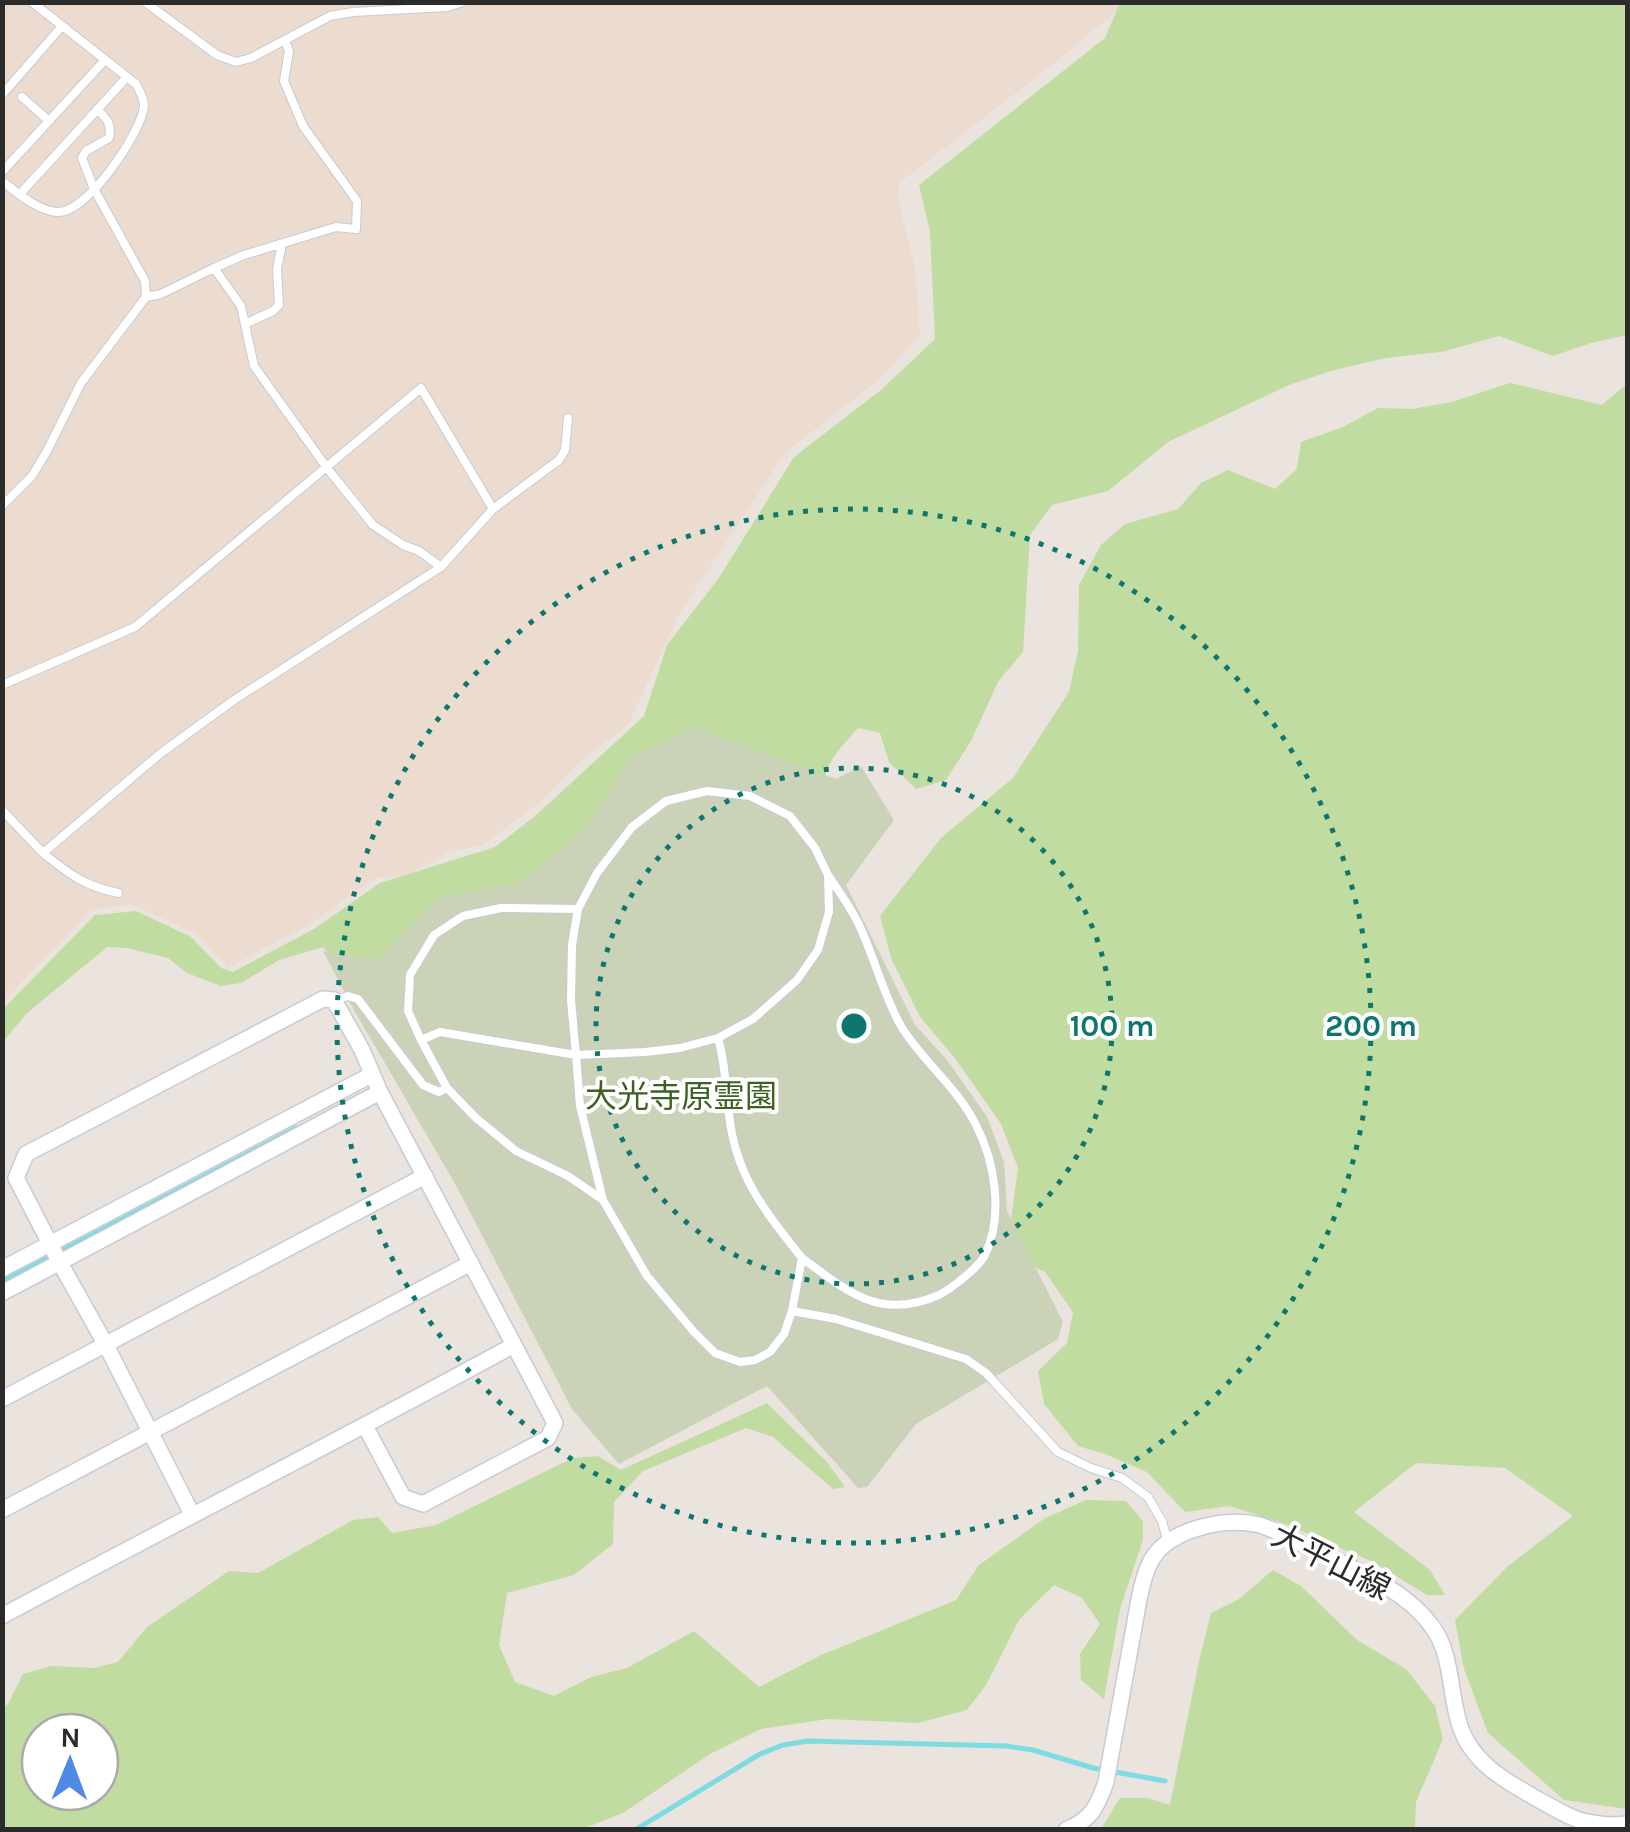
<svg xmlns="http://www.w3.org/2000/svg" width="1630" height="1832" font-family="Karla,'Noto Sans JP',sans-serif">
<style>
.education{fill:#ebdccf}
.green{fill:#c1dca0;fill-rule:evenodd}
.cemetery{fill:#cad3b7}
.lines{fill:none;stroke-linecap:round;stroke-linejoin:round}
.stream{stroke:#7cdce2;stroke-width:5}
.service-casing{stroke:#c6cbd3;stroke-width:10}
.minor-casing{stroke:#c6cbd3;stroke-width:18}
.service{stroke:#fff;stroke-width:8}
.minor{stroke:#fff;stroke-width:15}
.ring{fill:none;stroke:#0f766e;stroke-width:5;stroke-dasharray:5 10}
.labels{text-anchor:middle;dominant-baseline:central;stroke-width:8;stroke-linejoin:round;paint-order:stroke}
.park-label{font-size:32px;fill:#3c6122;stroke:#fff}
.street-label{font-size:32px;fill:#2b2b2b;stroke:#fff}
.centre{fill:#0f766e;stroke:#fff;stroke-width:5}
.ring-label{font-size:30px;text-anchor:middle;font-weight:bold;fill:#0f766e;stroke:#fff;stroke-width:8;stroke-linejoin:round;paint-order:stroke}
</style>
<rect width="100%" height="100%" fill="#ebe3de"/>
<!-- education -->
<path class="education" d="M3,3H1126L1048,68L899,183L898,199L915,269L920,335L883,376L785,453L679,614L628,725L584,758L539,803L483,845L451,851L403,877H377L313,922L228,968L200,936L132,904L91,910L3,1002Z"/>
<!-- green -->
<path class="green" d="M1120,3H1627V335L1591,343L1553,356L1499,336L1441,352L1385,358L1331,371L1289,385L1168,442L1108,491L1052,505L1030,535L1023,652L998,682L971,741L946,780L916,789L889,762L880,733L858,728C834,755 825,763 819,800L397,993L340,966L323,947L279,960L241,983L221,986L187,973L168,958L127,948L107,947L26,1014L3,1042V1009L95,915L136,911L191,937L221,968L233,972L314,929L380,883L495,847L534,817L644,716L667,645L719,578L794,457L881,390L935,339L930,232L919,185L1105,38Z
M1510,383L1602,405L1627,384V1809L1564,1800L1488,1733L1464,1669L1455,1620L1508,1566L1573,1516L1505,1468L1416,1463L1354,1512L1430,1570L1445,1595H1427L1375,1563L1288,1525L1229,1506L1185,1512L1147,1472L1105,1454L1078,1446L1044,1404L1038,1371L1067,1343L1073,1312L1045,1272L1019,1260L1009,1234L1018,1168L1001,1124L955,1058L920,1017L891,958L880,916L941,838L1013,778L1069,692L1078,651L1079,585L1101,545L1125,524L1178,509L1201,483L1228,470L1275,489L1297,469L1301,442L1343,427L1378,408L1412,409L1452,402Z
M767,1403L826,1461L845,1487L833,1489L773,1437L746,1428L643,1471L614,1502L613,1544L574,1575L507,1593L499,1645L515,1682L554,1696L591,1677L627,1668L694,1631L759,1687L819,1656L956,1600L979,1565L1045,1518L1086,1500L1126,1501L1143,1521V1540L1120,1609L1104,1699L1081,1680L1080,1654L1100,1624L1082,1598L1054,1585L1019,1620L986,1685L967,1710L918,1723L828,1719L761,1729L710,1754L623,1813L582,1829H3V1707L8,1704L23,1674L51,1666L94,1668L118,1662L147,1627L229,1571L258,1573L353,1520L378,1517L392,1533L436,1525L573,1458L598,1456L621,1470ZM100,1732V1792H40V1732Z
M1273,1570L1301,1586L1357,1640L1406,1669L1435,1706L1443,1739L1416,1802L1415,1829H1101L1120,1798H1148L1170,1805L1199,1661L1211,1613L1239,1599Z"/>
<!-- cemetery -->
<path class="cemetery" d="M695,728L836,779L861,766L894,820L846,885L915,1025L947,1060L987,1117L1004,1162L1007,1211L1063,1322L1058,1339L916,1424L867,1487L858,1488L767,1386L619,1464L572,1409L458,1189L354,1010L323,951L377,960L439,898L519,883L584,831L630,757Z"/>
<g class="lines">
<!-- stream -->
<path class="stream" d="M2,1282L296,1128
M635,1830L760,1754L783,1745L808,1741L1006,1746L1033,1750L1093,1768L1165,1781"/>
<defs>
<path id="service" d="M145,2L217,55L236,62L251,58L330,16L353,12L447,7L463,2
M2,95L62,26
M22,97L49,121
M2,172L105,60
M2,181C18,193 36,210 57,212C86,215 142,132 144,106C144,97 140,92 136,84L32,2
M20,194L127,77
M214,268L244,255L336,227L356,229L357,201L303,126L284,81L289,51L285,41
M146,297L161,294L214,268L241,306L254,366L327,468L373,525L403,545L419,551L441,567
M247,323L273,311L279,305L277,269L282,244
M2,506L32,476L47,451L81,383L146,297L145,281L94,189L82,158L86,151L109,138C112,123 107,119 97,109
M2,685L135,627L421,388L493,509
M2,810L43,853L161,753L234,700L441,567L493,509L559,460L565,450L568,418
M43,853C69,874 84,886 118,893
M334,1000L348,996L358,999L423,1085L439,1092L447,1088L421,1040L440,1032L576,1055L645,1052L680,1048L718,1038L753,1019L797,980L818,950L829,912L828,875L815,848L790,816L750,796L707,791L666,801L632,827L597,873L578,909L572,945L571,1000L576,1055L580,1106L603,1200L647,1276L694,1332L715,1353L740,1362L755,1360L770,1352L784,1334L792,1311
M718,1038C726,1065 725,1088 729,1115C736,1177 765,1211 802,1258L792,1311L836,1319L966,1359L986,1373L1058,1452L1091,1468L1122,1478L1148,1497L1162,1521L1168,1543
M421,1040L408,1011L410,975L434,935L463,916L501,908L578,909
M447,1088L476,1118L516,1151L568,1176L603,1200
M802,1258C848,1292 880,1321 939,1295C951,1289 979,1267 985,1255C1004,1215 995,1161 975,1123C956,1086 922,1061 901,1026C885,999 874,957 860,927C852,909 839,892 828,875"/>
<path id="minor" d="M2,1269L371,1075
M2,1293L380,1092
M2,1399L425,1176
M365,1426L403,1497L423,1504L548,1438L555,1423L514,1345
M2,1510L471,1263
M2,1616C172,1525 344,1438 514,1345L380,1092L362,1050L334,1000L323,999L26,1154L16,1178L60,1263L106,1345L192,1514
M1066,1830C1092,1819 1097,1807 1106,1782C1115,1733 1124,1683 1133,1633C1137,1612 1141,1578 1152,1559C1170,1529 1223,1518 1255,1524C1271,1527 1289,1538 1304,1545C1347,1567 1401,1585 1431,1625C1453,1653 1449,1694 1460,1726C1472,1764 1509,1783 1541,1801C1554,1808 1568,1817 1582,1821C1597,1824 1613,1826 1628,1824"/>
</defs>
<!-- service casing -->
<use href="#service" class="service-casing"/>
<!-- minor casing -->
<use href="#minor" class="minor-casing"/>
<!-- service -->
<use href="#service" class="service"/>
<!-- minor -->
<use href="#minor" class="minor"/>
</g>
<!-- distance rings -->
<g class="ring">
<circle cx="854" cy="1026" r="258"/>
<circle cx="854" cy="1026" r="517"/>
</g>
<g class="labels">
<!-- park labels -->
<g class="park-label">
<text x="681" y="1096">大光寺原霊園</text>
</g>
<!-- street labels -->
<g class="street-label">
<text transform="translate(1331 1562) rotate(27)">大平山線</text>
</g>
</g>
<circle cx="854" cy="1026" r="15" class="centre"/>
<g class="ring-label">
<text x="1112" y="1036">100 m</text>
<text x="1371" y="1036">200 m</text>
</g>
<!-- border -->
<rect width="1630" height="1832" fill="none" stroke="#2b2b2b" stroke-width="10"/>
<!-- north arrow -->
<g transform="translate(70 1762) rotate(1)"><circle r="48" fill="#ffffff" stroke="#aaaaaa" stroke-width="2.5"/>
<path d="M0-8L18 38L0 25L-18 38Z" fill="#4f8ae7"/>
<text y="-15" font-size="28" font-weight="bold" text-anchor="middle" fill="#2b2b2b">N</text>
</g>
</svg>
